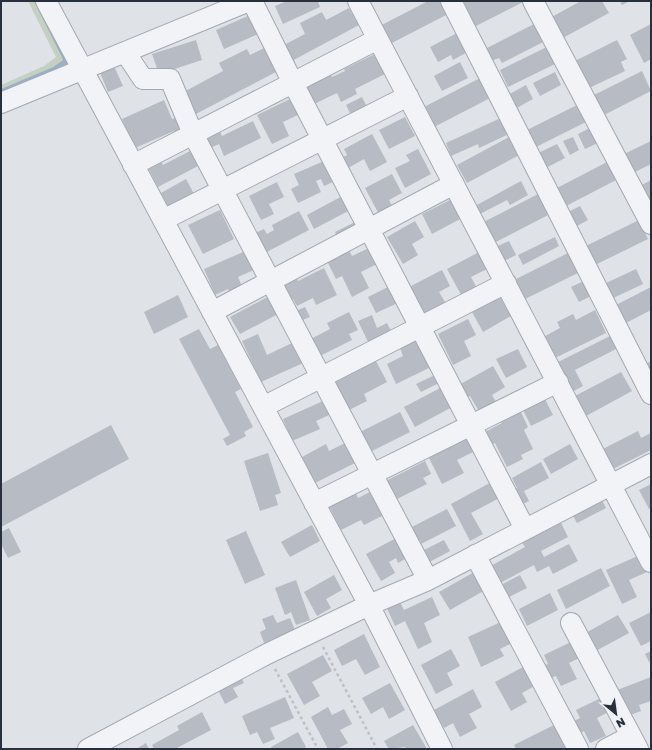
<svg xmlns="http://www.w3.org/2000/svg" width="652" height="750" font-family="'Golos Text',sans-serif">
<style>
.green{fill:#c4d1c0}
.water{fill:#9bb0c6}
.building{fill:#b6bbc4}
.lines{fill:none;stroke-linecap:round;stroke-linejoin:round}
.minor-casing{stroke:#a4a9b1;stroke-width:22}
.path{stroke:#bdc0c6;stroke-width:2.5;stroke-dasharray:3 3;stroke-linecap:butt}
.minor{stroke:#f1f3f6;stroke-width:20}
</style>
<rect width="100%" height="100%" fill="#dfe2e7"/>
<!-- green -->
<path class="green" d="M28,1H34L63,60L53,67L1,89V85L44,66L56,57Z"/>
<!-- water -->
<path class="water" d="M34,1H39L67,57V67L1,94V89L53,67L63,60Z"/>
<!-- building -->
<path class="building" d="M287,1H318L320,7L283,24L275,6Z
M428,1H446L452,12L386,46L376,28Z
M461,1L485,2L525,1L474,27Z
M581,1H602L609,13L559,40L548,19Z
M620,1H630L622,5Z
M349,8L359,25L288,63L280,47L305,34L300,23L322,12L326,20Z
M250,15L258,34L224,49L216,30Z
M538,22L547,40L502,63L499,58L491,61L485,49Z
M651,24V59L644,63L630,35Z
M461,31L471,50L453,60L451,55L438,62L430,47Z
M196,40L202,60L159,74L152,54Z
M617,40L627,59L621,62L625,71L587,89L573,62Z
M551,45L559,62L508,87L500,70Z
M264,48L276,72L192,116L180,94L223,71L219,63L247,49L250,55Z
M375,54L385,74L355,89L357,94L341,102L337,93L310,106L301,87L330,74L332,77L345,71L344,69Z
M460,62L468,78L442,91L434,76Z
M113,64L123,86L108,92L99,70Z
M642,71L651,91L604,115L594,95Z
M555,72L561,85L540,96L533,83Z
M484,76L494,96L434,127L424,107Z
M526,85L533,99L513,110L506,96Z
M362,97L368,109L352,117L346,105Z
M292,98L300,114L283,122L289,136L272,144L257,115Z
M164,100L172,119L182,115L189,130L176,136L174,131L135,148L122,119Z
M579,104L588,121L536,147L527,130Z
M405,117L415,136L389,149L379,130Z
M503,117L511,133L479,148L478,144L451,156L446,143Z
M253,121L261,138L224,156L219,144L206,150L199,134L217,125L222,136Z
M594,126L602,141L585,149L578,134Z
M372,134L387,162L370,171L364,159L341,172L336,161L347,155L344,149Z
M513,135L523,153L467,183L457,165Z
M573,137L579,150L570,155L563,141Z
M651,141V164L631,174L622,155Z
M557,144L565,158L542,170L534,155Z
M418,149L431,174L405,188L395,168L410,161L406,155Z
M190,151L198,166L158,187L145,162L158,155L163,165Z
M611,160L620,178L566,206L557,188Z
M324,161L339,179L324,186L321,179L316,181L321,192L298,203L291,189L299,185L294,174Z
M392,174L402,193L389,200L395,211L381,218L365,188Z
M186,179L194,194L169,208L161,193Z
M651,180V204L640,186Z
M521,181L528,195L510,205L507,200L480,214L475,206Z
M277,182L284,197L269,204L274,214L261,220L249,196Z
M542,192L552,213L488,246L478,225Z
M346,194L354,208L314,229L307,215Z
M452,199L462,218L432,234L422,214Z
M580,206L588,220L573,228L566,213Z
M220,210L234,239L203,254L188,225Z
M299,211L309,230L259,256L249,236L264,229L267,234L274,230L272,225Z
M361,219L339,240L335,232Z
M639,220L648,239L595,265L586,246Z
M415,221L424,237L412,244L418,255L403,264L387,237Z
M555,237L559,246L523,265L518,255Z
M509,241L516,255L498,264L491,249Z
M373,246L381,262L361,272L369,288L352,297L342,276L336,279L327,261L349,250L352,256Z
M250,249L258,268L238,277L244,291L231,296L228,289L215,295L204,269Z
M481,251L489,268L471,277L479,292L464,300L447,269Z
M572,251L582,271L519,302L510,282Z
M324,268L337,295L316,305L313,298L297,306L293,299L286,302L279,288L297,278L298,281Z
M636,269L643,284L609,300L602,285Z
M442,270L450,286L439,292L448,307L419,322L409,287Z
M586,280L593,295L579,302L571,287Z
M394,284L402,301L376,313L368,297Z
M651,287V310L626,323L616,305Z
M273,294L282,312L240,334L230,317Z
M178,295L188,317L154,334L144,312Z
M500,297L511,316L483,332L472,312Z
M305,307L310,317L295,323L291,313Z
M595,310L606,333L549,361L538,340L560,328L557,322L573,314L576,320Z
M349,312L358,330L349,334L352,340L318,357L309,340L330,329L327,323Z
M372,315L377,328L387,323L393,335L370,346L358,321Z
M468,319L476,335L464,341L471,356L453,365L438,334Z
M199,329L210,349L218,345L241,389L235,392L253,427L244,432L246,436L227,446L223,439L230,435L179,339Z
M258,334L267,355L294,342L303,363L261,382L242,341Z
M612,335L618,348L575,370L583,386L568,394L554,364Z
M419,339L433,366L396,384L387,364L403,356L400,348Z
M518,349L527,367L506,378L496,359Z
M376,361L387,382L364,394L367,401L343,413L325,377L336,371L341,379Z
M651,361V374L646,364Z
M493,366L505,387L492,395L496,402L479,411L470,396L464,399L457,386Z
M621,372L632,391L586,416L575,396Z
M435,375L439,383L421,392L416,384Z
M444,386L454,406L415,427L404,407Z
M544,397L553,415L531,426L522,408Z
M323,401L329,415L316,421L320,429L292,441L283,419Z
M519,408L528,427L524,430L533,449L521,455L523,459L507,467L495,443L491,445L485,432L502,423L499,418Z
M400,412L410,432L366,454L356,434Z
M111,425L129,459L1,527V484Z
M638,431L641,438L651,433V450L607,472L597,452Z
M468,437L475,451L457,460L464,473L442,484L428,456Z
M351,440L361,460L315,483L302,457L326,444L329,451Z
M570,444L578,459L551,474L543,459Z
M268,453L281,493L275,495L278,505L260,511L244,461Z
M425,461L431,474L423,478L427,484L391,502L382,483Z
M541,462L549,478L524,491L529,501L517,507L509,492L517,488L512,478Z
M497,479L505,495L471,513L483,534L470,541L451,504Z
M651,484V508L649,509L639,490Z
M353,487L358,498L372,491L384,515L364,525L361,520L341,530L326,500Z
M600,496L606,508L577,523L571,512Z
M447,509L456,526L421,544L420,540L414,544L406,530Z
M558,517L568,537L541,551L544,557L569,544L578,561L553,574L549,566L537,572L534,565L496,585L487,568L525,547L519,538Z
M312,525L320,541L290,557L281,542Z
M9,528L21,552L8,558L1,544V532Z
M246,531L265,575L245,584L226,540Z
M402,535L412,555L398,563L396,558L389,562L395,573L381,581L366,554Z
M444,540L450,551L424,565L418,553Z
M640,555L647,572L629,580L637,597L622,604L606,570Z
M601,568L610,586L566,609L557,590Z
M476,571L487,589L450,610L439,592Z
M334,575L342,590L326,599L331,608L317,616L304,592Z
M520,575L527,588L501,601L495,588Z
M296,580L310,620L296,625L291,612L285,615L275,588Z
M550,593L558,610L527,626L519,609Z
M397,596L404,610L432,597L440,615L424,623L432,642L418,649L405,621L395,626L384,602Z
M651,612V641L641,646L629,623Z
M273,615L277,623L290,618L295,630L264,643L260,632L266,629L262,619Z
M618,615L629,633L592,653L582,635Z
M503,621L512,643L500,649L504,656L481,667L468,637Z
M364,634L380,667L365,675L356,659L342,666L334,650Z
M575,640L583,656L569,663L577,679L561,686L556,676L546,680L540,667L548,664L544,655Z
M451,649L460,666L447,673L453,685L436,694L421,665Z
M651,651V661L649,662L645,654Z
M323,655L332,671L312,682L320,696L304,705L287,674Z
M527,665L538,684L522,693L527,702L511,711L495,682Z
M238,672L244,683L233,688L238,697L225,704L215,684Z
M651,677V701L639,705L641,711L622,718L612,692Z
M390,683L405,710L389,719L383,707L371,714L362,698Z
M473,689L482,707L469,714L477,728L460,737L453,723L444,728L434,710Z
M605,696L612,710L597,718L606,736L590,743L584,731L577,735L570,723L580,718L576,710Z
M285,697L294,718L270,728L275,739L263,744L257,732L250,735L242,716Z
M328,707L332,715L344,709L352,724L340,730L348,743L337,749H328L311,717Z
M202,712L211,730L175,749H154L152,745L179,730L177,726Z
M558,723L570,747L565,749H516L514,745Z
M413,725L427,749H406L405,747L389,749L384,741Z
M298,732L306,747L303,749H272L271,747Z
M146,743L149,749H136Z"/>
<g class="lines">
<defs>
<path id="minor" d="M46,1L369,605L442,749
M252,1L293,83L525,529
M358,1L651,562
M451,1L651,394
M533,1L651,224
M125,52L143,79H170L193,134L428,580
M1,103L249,1
M133,165L378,39
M163,220L408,96
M212,312L454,184
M263,407L506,283
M314,503L558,382
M475,555L578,749
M571,623L638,749
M88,749L267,654L369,605L428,580L651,464
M606,749L631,736"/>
</defs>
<!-- minor casing -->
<use href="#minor" class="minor-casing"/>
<!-- path -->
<path class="path" d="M323,647L377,749
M275,669L318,749"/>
<!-- minor -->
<use href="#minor" class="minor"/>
</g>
<!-- border -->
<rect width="652" height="750" fill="none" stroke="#28303d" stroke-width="4"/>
<!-- north arrow -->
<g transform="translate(616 714) rotate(151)" stroke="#eef1f5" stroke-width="3" paint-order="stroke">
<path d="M0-3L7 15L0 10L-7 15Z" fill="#28303d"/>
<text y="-6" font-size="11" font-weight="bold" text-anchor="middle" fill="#28303d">N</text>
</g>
</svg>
